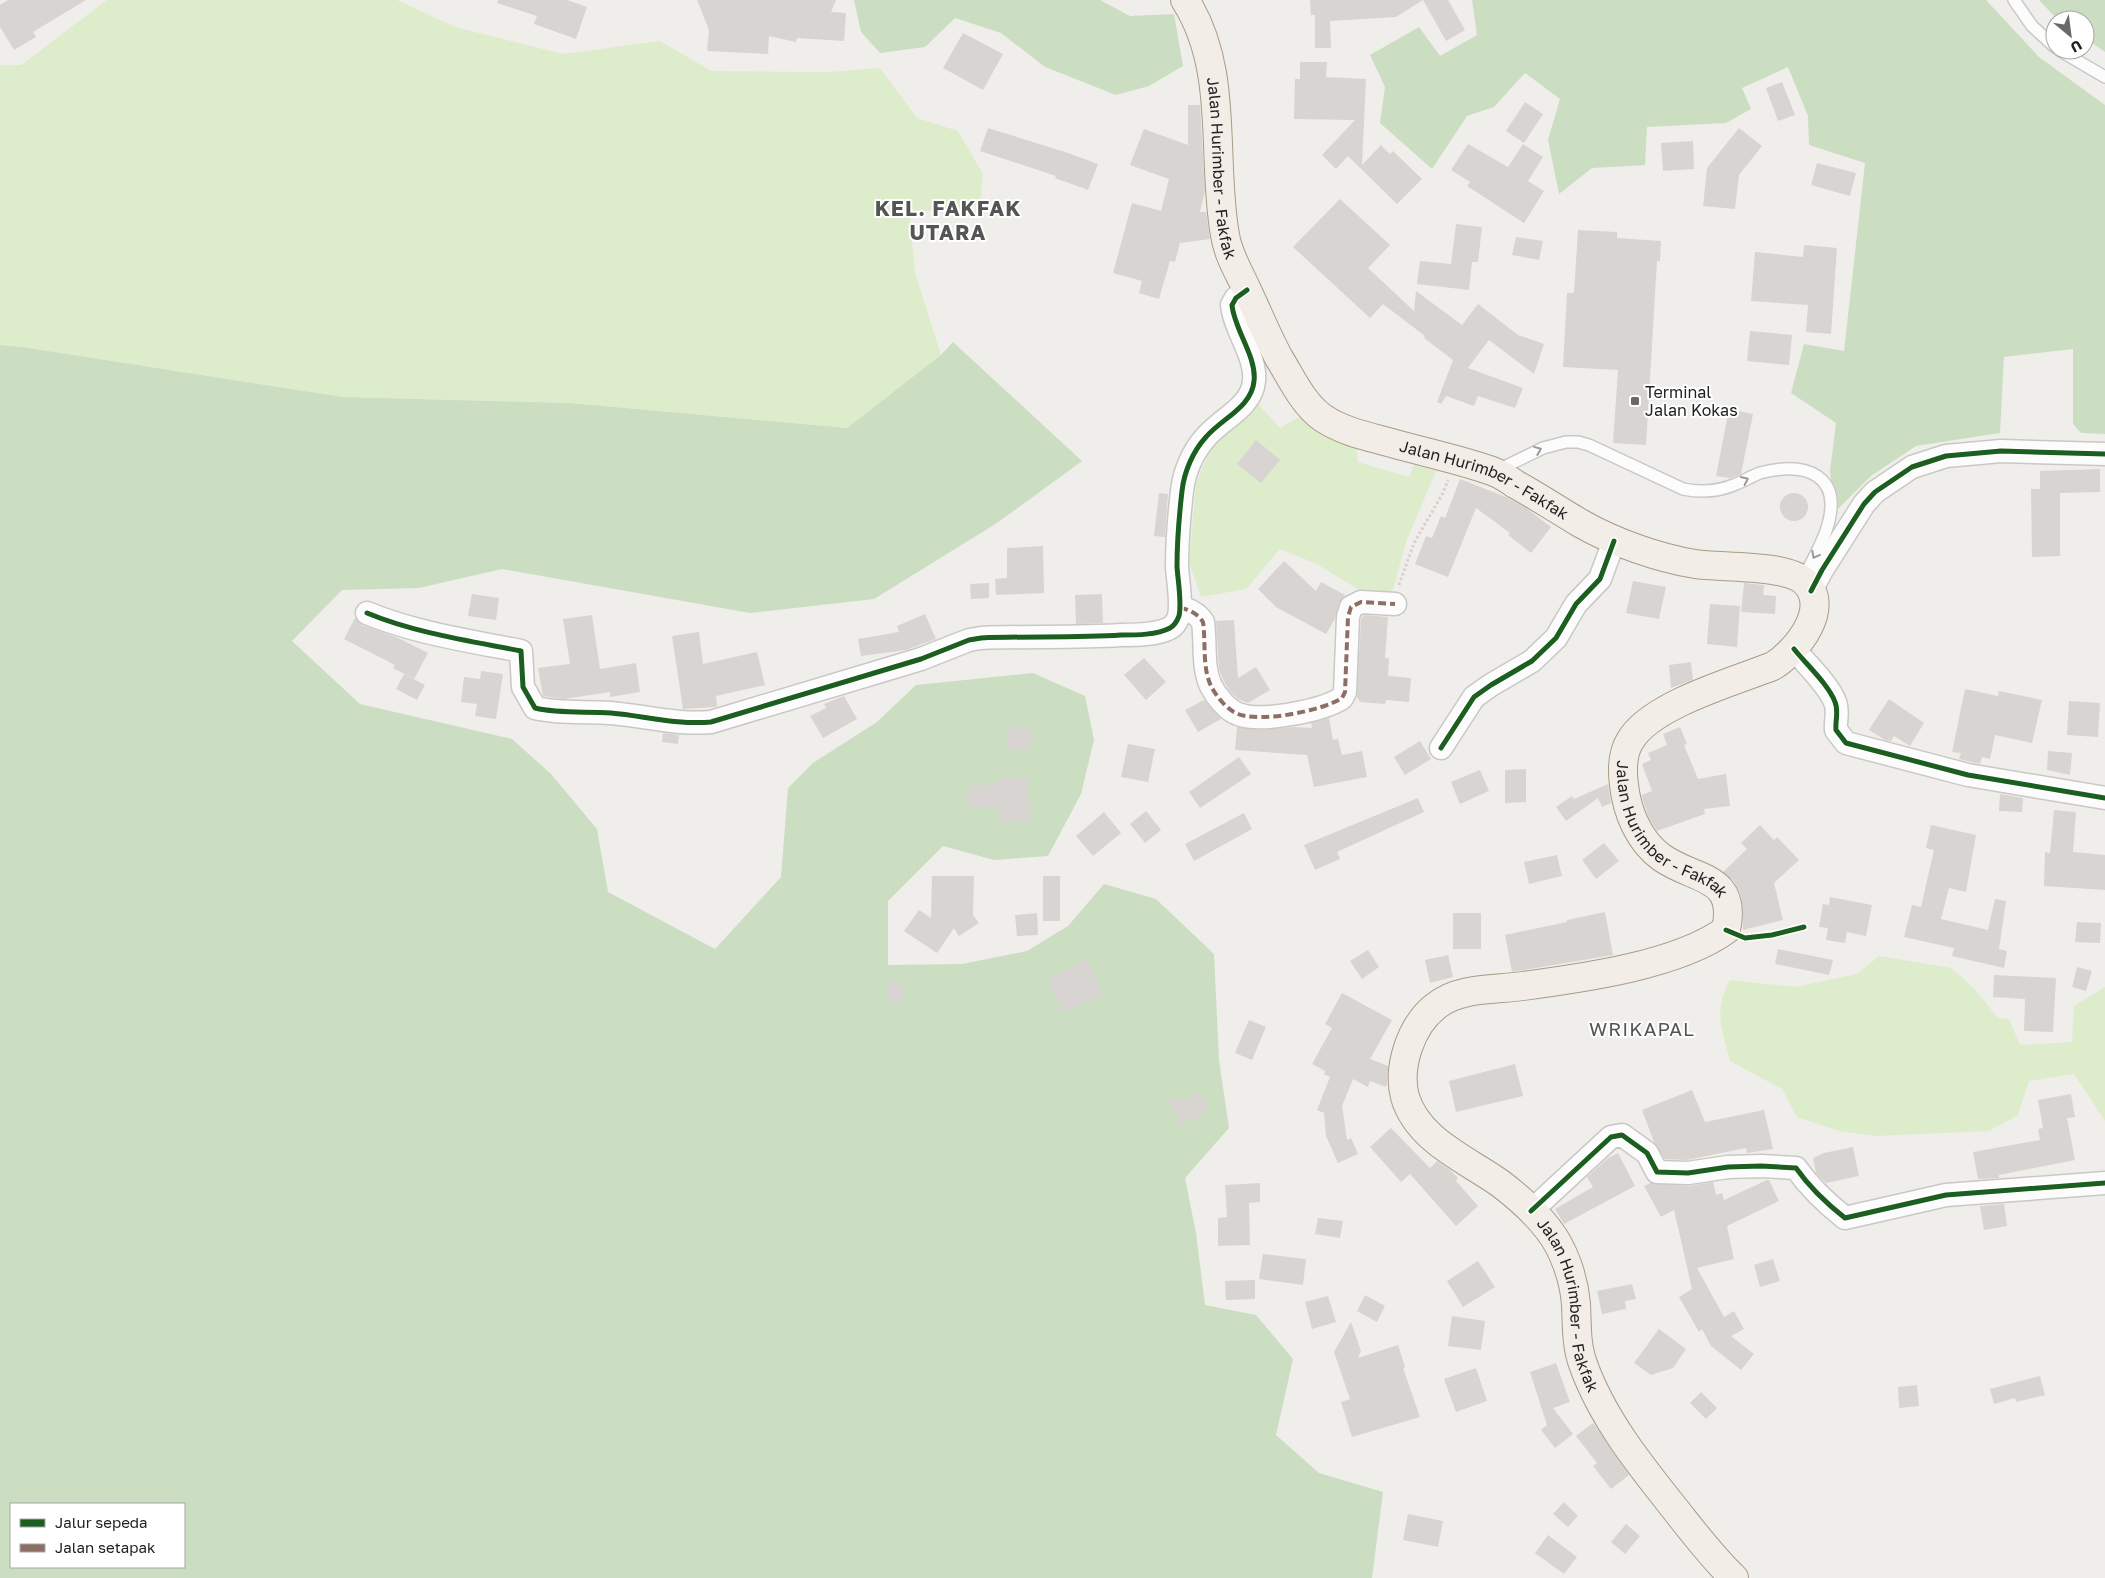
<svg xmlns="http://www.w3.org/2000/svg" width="2105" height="1578" font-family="'Golos Text',sans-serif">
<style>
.grass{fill:#ddeccb}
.forest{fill:#cbdec1;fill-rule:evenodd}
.building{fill:#d7d4d2}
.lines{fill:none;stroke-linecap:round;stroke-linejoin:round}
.service-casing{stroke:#c9c8c7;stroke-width:14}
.minor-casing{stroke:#c9c8c7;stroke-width:25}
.primary-casing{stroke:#a79c86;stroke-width:30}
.path{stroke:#dccecd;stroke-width:3;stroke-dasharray:2.5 2.5;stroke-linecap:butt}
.service{stroke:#fdfcfc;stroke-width:11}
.minor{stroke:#fdfcfc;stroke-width:22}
.primary{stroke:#f3ede7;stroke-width:28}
.quiet{stroke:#8d6e63;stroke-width:4;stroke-dasharray:8 4;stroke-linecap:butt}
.cycleway-casing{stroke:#fff;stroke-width:8}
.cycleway{stroke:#1b5e20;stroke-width:5}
.oneway{stroke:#9a9a9a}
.poi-dot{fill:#6a6968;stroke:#fff;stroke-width:2}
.labels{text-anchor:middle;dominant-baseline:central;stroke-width:4;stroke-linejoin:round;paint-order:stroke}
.street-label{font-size:16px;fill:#222;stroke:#fff}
.poi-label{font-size:16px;fill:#222;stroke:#fff;text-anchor:start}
.quarter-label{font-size:19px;letter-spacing:1px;fill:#555;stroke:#fff}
.district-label{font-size:21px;font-weight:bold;letter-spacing:1px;fill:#555;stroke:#fff}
</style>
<rect width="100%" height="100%" fill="#f0eeeb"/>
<!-- grass -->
<path class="grass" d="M107,0H397L455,27L563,54L660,41L711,71L829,72L880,68L917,118L958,131L983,174L980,205L909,213L915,273L941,355L847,428L569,403L343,397L22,347L0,345V65H21Z
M1257,403L1280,428L1302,415L1356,446L1358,462L1409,477L1414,465L1436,471L1406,542L1391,597L1361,591L1317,564L1280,549L1246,589L1201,597L1189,562L1196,484L1213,443Z
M1879,956L1951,968L1974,988L1998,1018L2009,1019L2020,1045L2072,1042L2074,1006L2105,987V1121L2074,1074L2029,1081L2018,1115L1989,1131L1875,1136L1839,1131L1797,1117L1782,1089L1730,1061C1722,1029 1713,1011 1730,980L1795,987L1857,974Z"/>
<!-- forest -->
<path class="forest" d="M854,0H1100L1130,16L1174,14L1183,66L1149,86L1116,95L1045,67L1001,33L955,18L925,47L880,53L861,32Z
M1472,0H1986L2039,57L2105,105V434L2081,433L2073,424V349L2004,357L2000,433L1916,446L1871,476L1835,512L1830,471L1836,423L1791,393L1804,344L1844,351L1865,163L1809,145L1808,116L1788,67L1742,88L1751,109L1726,123L1647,127L1645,165L1592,168L1559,194L1548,140L1560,99L1525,73L1494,107L1467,116L1432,169L1380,123L1385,87L1370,55L1419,27L1440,56L1477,35Z
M2039,0H2105V52L2085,38V20H2058Z
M953,342L1082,461L997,523L874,599L750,613L502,569L419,588L342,590L292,641L360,704L512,739L551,774L597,829L608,892L715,949L781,877L788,788L813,763L877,722L916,685L1033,673L1085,696L1094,740L1081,794L1048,856L994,860L943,846L888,901V965L962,964L1027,951L1068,926L1104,884L1156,899L1214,954L1219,1060L1229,1128L1185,1178L1196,1233L1205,1305L1256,1315L1293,1359L1276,1435L1319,1473L1383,1492L1372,1578H0V345L22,347L343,397L569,403L847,428L941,355ZM11,1504H184V1567H11Z"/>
<!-- building -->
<path class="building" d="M8,0H86L33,32L36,37L14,50L0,27V5Z
M498,0H567L587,7L576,39L534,24L537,16L497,3Z
M697,0H836L831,12L846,13L844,41L797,38L796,42L769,36L768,54L707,51L709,30Z
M1310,0H1423L1396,17L1330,21L1331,48H1315V15H1311Z
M1423,0H1448L1465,30L1446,41Z
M963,33L1003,54L983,90L943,68Z
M1300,62H1327L1326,77L1366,79L1362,165L1381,145L1390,154L1393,151L1422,179L1397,204L1348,156L1336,169L1322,155L1355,120L1294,119L1295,79H1300Z
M1782,82L1795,115L1778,121L1766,88Z
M1525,102L1543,114L1524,143L1506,131Z
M1188,105H1200L1205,191L1200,212H1206L1210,239L1180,243L1175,262L1170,261L1159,299L1139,293L1142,281L1113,273L1132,203L1161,211L1169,179L1130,165L1144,129L1188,145Z
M988,128L1065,152L1098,164L1088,190L1055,178L1056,176L980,151Z
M1739,128L1762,146L1739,175L1735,209L1703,206L1707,168Z
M1693,141L1694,169L1663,171L1661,143Z
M1468,144L1508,167L1523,144L1543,157L1528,181L1544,191L1524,223L1467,186L1470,182L1451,170Z
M1817,163L1856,173L1850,196L1811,185Z
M1340,199L1390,245L1368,268L1414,311L1416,291L1462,325L1478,304L1518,335L1544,344L1534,374L1489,340L1468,368L1523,388L1515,408L1478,396L1474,406L1446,396L1441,404L1437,402L1453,360L1424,338L1425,336L1383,304L1370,318L1293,247Z
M1456,224L1482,227L1478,262H1472L1469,290L1417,284L1420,261L1451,264Z
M1578,230L1617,232V238L1661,241L1660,261H1657L1646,445L1613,443L1618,370L1563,367L1567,293H1574Z
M1516,237L1543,241L1539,260L1512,255Z
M1804,245L1837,248L1831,334L1806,332L1808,305L1751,301L1755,252L1803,257Z
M1750,331L1792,335L1789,365L1747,361Z
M1729,409L1753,414L1741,474L1730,478L1716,476Z
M1256,440L1280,460L1261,483L1237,464Z
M2100,469V492L2060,493V556L2032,557L2031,489H2040V471Z
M1460,479L1506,497L1526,508L1551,527L1531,553L1508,535L1510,533L1476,508L1448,577L1415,564L1426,536L1432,538L1441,516L1445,518Z
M1780 507a14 14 0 1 1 28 0a14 14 0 1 1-28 0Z
M1159,493L1168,494L1165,537L1154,536Z
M1043,546L1044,593L996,595L995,579L1007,578V548Z
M1284,561L1316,591L1321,582L1345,595L1339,603L1335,619L1326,634L1276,607L1258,589Z
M1633,581L1666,587L1659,619L1626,613Z
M989,583V598L971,599L970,584Z
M1744,583L1764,585L1763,595L1776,596L1775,614L1741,612Z
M472,594L499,598L496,620L468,616Z
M1102,594L1103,623L1076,624L1075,595Z
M1710,604L1740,606L1737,647L1707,644Z
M925,614L936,639L906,650L861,656L858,639L899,632L897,626Z
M592,615L600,669L636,663L640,692L610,697V692L564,699L543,696L538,668L570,664L563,619Z
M1364,615L1388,617L1385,658H1389L1388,676L1411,678L1409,702L1386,700L1385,704L1360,702L1357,697L1361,619Z
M355,618L362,625L398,638L428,653L414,679L393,668L395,665L344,639Z
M1234,620L1238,678L1256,667L1270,690L1248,703L1238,699L1229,690L1223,680L1219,669L1216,621Z
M699,632L703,664L757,652L765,685L716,696L717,706L715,707L683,709L672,636Z
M1144,658L1166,682L1146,700L1124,675Z
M1691,662L1693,680L1671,688L1669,665Z
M481,671L503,674L496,719L475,716L477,704L461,702L464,677L480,679Z
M404,674L425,685L417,700L396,689Z
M1965,689L1998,696L1999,691L2042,700L2032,743L1995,735L1990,759L1982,757L1980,764L1959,759L1961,753L1952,752Z
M844,696L857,719L823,738L810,716L826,708L824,704Z
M1889,699L1924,723L1910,746L1894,736L1891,741L1885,740L1869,730Z
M1204,700L1221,719L1198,732L1185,710Z
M2069,701L2100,703L2098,737L2067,735Z
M1329,718L1333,740L1338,739L1342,755L1362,751L1367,777L1314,787L1307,755L1235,750L1237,727L1260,730L1294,727L1312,728L1311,723Z
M1029,726L1032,748L1009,751L1006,729Z
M1680,727L1687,744L1684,745L1698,779L1726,774L1730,806L1704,809L1705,814L1657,831L1649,818L1643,801L1642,795L1652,791L1642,764L1651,760L1648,753L1667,745L1663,734Z
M663,733L679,735L678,744L662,742Z
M1420,741L1431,759L1405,775L1394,757Z
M1128,744L1155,749L1148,782L1121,777Z
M2048,751L2072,753L2070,775L2047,770Z
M1239,757L1251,774L1200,808L1189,792Z
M1526,769V802L1505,803V770Z
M1480,770L1489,791L1460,804L1451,782Z
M1026,776L1032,820L1000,824L998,806L969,809L966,787L995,783V780Z
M1608,784L1611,803L1602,807L1598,798L1566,821L1556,807L1572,796L1574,799Z
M2000,794L2023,798L2022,812L1999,811Z
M1418,798L1424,812L1337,852L1340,859L1315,870L1304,845Z
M2054,810L2076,812L2073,852L2105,855V890L2044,886L2045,852L2050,853Z
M1146,811L1161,830L1145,843L1130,824Z
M1104,812L1121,833L1093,856L1076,836Z
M1244,813L1252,829L1194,861L1185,844Z
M1760,825L1774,840L1777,837L1799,860L1774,883L1783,920L1743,930V909L1741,895L1733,880L1723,872L1747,849L1741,843Z
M1931,825L1976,835L1966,892L1949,888L1941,919L1988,930L1995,899L2006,901L1999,949L2007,951L2004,968L1952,956L1954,948L1904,937L1912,905L1921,907L1934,850L1926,848Z
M1604,843L1619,861L1596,879L1582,860Z
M1557,855L1562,876L1529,884L1524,862Z
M932,876H974L973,915L979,923L959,936L954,928L937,953L904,931L919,910L931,918Z
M1043,876H1060V921H1043Z
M1830,897L1872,905L1866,936L1847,932L1845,943L1826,940L1828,928L1819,927L1823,904L1829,905Z
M1605,912L1613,955L1512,972L1505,935L1567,922V920Z
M1037,913L1038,935L1017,936L1015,915Z
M1453,913H1481V949H1453Z
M2077,922L2101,923L2100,943L2075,942Z
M1778,949L1833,960L1829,975L1775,964Z
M1368,950L1379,967L1362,979L1350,961Z
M1448,955L1453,977L1430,983L1425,960Z
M1087,959L1103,994L1063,1013L1047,979Z
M2077,967L2092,971L2086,991L2072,987Z
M1994,975L2056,978L2053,1032L2024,1031L2025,999L1993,997Z
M902,981L903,1002L888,1003L887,982Z
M1342,993L1392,1020L1370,1059L1388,1066L1387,1084L1386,1087L1370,1081L1368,1087L1353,1079L1342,1106L1347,1140L1351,1138L1358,1154L1338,1163L1326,1136L1324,1113L1317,1110L1330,1077L1324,1074L1325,1071L1312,1064L1332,1028L1325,1024Z
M1249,1020L1266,1027L1252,1060L1235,1053Z
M1515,1064L1523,1096L1456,1112L1449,1081Z
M1692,1090L1705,1122L1764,1110L1773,1149L1747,1153L1746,1148L1687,1160L1665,1159L1654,1142L1642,1110Z
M1199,1093L1208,1111L1181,1125L1166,1097L1185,1100Z
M2071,1094L2075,1117L2067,1118L2075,1160L1999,1175V1178L1978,1179L1973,1152L2040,1140L2038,1129L2043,1128L2038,1100Z
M1391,1128L1430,1168L1437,1161L1450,1170L1458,1178L1456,1181L1478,1206L1456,1226L1410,1174L1401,1182L1370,1147Z
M1853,1147L1859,1176L1826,1183L1816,1173L1813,1158L1824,1153Z
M1618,1153L1635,1186L1564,1224L1555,1209L1593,1187L1587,1177L1608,1158Z
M1767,1180H1769L1779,1201L1727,1226L1734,1259L1697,1268L1724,1317L1734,1311L1744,1329L1731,1336L1754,1354L1741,1370L1711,1346L1702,1329L1699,1332L1679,1297L1692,1289L1674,1210L1661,1217L1644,1186L1650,1183L1688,1186L1713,1182L1716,1195L1722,1193L1724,1200Z
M1260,1183V1202L1249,1203L1250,1245L1218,1246V1218L1227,1217L1225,1185Z
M2004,1204L2007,1226L1984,1230L1980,1206Z
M1318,1218L1343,1221L1340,1238L1315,1234Z
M1263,1254L1306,1259L1303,1285L1259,1279Z
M1773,1259L1780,1281L1760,1287L1754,1265Z
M1478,1261L1495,1287L1463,1307L1447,1281Z
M1255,1280V1299L1226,1300L1225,1281Z
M1632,1284L1636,1299L1625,1301L1626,1309L1602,1314L1597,1291Z
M1365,1295L1385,1306L1377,1322L1357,1311Z
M1328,1296L1336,1322L1312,1329L1305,1302Z
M1452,1316L1485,1321L1481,1350L1448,1346Z
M1351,1322L1361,1351L1358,1358L1398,1345L1405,1367L1403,1368L1420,1417L1352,1437L1341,1402L1350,1399L1334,1352Z
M1659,1329L1686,1349L1673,1368L1651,1375L1634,1363Z
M1556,1363L1570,1402L1553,1408L1573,1434L1555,1448L1541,1430L1547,1425L1530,1372Z
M1476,1368L1487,1401L1456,1412L1444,1379Z
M2040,1376L2045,1395L2016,1402L2015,1398L1994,1404L1990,1389Z
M1917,1385L1919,1406L1899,1408L1898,1387Z
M1701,1392L1717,1408L1706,1419L1690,1403Z
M1593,1423L1629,1475L1611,1489L1593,1466L1597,1463L1576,1436Z
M1564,1502L1578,1516L1568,1527L1553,1514Z
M1408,1514L1443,1521L1438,1547L1403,1540Z
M1626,1524L1640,1536L1625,1554L1611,1542Z
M1548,1535L1577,1557L1564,1574L1535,1553Z"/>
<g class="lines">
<defs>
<path id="service" d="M2014,0L2032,26L2055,47
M2059,50L2105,77
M1496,471L1543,448L1566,442H1578L1589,445L1683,489C1702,493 1718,492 1736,484C1744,481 1752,476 1760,473C1807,461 1845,475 1826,531C1820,548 1811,563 1803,579"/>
<path id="minor" d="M1811,591L1822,570L1864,504L1875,492L1912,467L1946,456L2001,451L2105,454
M1180,608C1189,609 1198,614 1203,622C1206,643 1202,667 1211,686C1216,696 1227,710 1238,714C1260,723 1322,711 1342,698L1345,692L1348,617L1351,607L1361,602L1395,604
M367,613C415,633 470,641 521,651L523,687L535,708C560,714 586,711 611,713C645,716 677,725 711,722L921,659L969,640L981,638C1028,636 1075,638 1121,635C1136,635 1157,635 1170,628C1174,626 1177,621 1179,616C1182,603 1178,581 1177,567C1177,542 1179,517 1182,491C1184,472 1193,451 1206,437C1221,419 1252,407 1254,381C1257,357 1234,329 1232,305L1236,298L1247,290
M1794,649C1806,664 1829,685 1835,702C1839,711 1835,721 1836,730L1846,743L1968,775L2105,798
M1441,748L1474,697L1491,685L1532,661L1556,638L1576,604L1600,579L1614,541
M1531,1211L1611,1137L1622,1135L1647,1153L1657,1172L1688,1173L1728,1167L1761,1166L1796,1168C1810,1188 1826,1203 1845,1218L1946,1195L2105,1183"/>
<g id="primary">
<path id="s1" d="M1185,0C1230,70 1211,157 1225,235C1228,255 1239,272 1247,290C1258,313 1267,336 1279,358C1292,379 1303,404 1323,418C1342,431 1366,436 1388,442C1423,452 1458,459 1492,471C1500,474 1508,479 1515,484C1537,496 1558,510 1580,523C1613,542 1658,558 1695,564C1721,568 1787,564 1805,582C1832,608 1796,652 1773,666C1735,681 1650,705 1630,741C1622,754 1622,770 1624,785C1627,812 1639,841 1661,857C1694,881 1738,874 1726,930C1678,965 1583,978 1523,986C1495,990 1459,987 1436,1006C1411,1025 1397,1067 1405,1097C1418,1141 1468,1160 1501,1184C1518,1197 1535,1212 1548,1229C1564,1249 1574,1279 1576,1304C1577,1325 1576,1345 1583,1364C1602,1418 1640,1465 1675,1509C1694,1533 1712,1557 1734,1578"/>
</g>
</defs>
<!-- service casing -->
<use href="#service" class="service-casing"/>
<!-- minor casing -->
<use href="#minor" class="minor-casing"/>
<!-- primary casing -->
<use href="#primary" class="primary-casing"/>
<!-- path -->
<path class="path" d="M1399,585L1414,543L1443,493L1448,480"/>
<!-- service -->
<use href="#service" class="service"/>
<!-- minor -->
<use href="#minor" class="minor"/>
<!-- primary -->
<use href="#primary" class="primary"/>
<!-- quiet -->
<path class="quiet" d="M1180,608C1189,609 1198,614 1203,622C1206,643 1202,667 1211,686C1216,696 1227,710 1238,714C1260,723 1322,711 1342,698L1345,692L1348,617L1351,607L1361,602L1395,604"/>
<defs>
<path id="cycleway" d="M1811,591L1822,570L1864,504L1875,492L1912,467L1946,456L2001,451L2105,454
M367,613C415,633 470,641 521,651L523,687L535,708C560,714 586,711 611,713C645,716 677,725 711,722L921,659L969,640L981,638C1028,636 1075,638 1121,635C1136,635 1157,635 1170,628C1174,626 1177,621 1179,616C1182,603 1178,581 1177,567C1177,542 1179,517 1182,491C1184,472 1193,451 1206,437C1221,419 1252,407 1254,381C1257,357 1234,329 1232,305L1236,298L1247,290
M1794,649C1806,664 1829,685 1835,702C1839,711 1835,721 1836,730L1846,743L1968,775L2105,798
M1441,748L1474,697L1491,685L1532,661L1556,638L1576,604L1600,579L1614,541
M1726,930L1745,938L1772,935L1804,927
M1531,1211L1611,1137L1622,1135L1647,1153L1657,1172L1688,1173L1728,1167L1761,1166L1796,1168C1810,1188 1826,1203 1845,1218L1946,1195L2105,1183"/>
</defs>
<!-- cycleway casing -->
<use href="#cycleway" class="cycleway-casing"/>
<!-- cycleway -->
<use href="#cycleway" class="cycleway"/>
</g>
<!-- one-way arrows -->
<defs><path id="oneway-chevron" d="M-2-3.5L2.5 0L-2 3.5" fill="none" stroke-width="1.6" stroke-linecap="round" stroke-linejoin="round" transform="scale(1.25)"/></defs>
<g class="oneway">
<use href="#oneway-chevron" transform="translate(1538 450) rotate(-22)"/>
<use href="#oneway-chevron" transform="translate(1745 480) rotate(-25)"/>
<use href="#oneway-chevron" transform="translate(1815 555) rotate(118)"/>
</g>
<!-- markers -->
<rect class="poi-dot" x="1630" y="396" width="10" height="10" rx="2.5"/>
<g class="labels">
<!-- street labels -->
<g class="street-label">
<text stroke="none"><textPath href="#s1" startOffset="174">Jalan Hurimber - Fakfak</textPath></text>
<text stroke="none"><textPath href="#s1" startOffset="624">Jalan Hurimber - Fakfak</textPath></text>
<text stroke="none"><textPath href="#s1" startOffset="1344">Jalan Hurimber - Fakfak</textPath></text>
<text stroke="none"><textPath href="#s1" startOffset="2152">Jalan Hurimber - Fakfak</textPath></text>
</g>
<!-- poi labels -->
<g class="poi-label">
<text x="1645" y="392">Terminal<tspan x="1645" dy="18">Jalan Kokas</tspan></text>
</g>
<!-- quarter labels -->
<g class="quarter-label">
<text x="1642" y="1028">WRIKAPAL</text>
</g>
<!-- district labels -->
<g class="district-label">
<text x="948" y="208">KEL. FAKFAK<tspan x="948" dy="24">UTARA</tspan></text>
</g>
</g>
<!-- legend -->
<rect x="10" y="1503" width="175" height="65" fill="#ffffff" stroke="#a7a7a7"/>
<rect x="20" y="1519" width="25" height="8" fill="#1b5e20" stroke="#a7a7a7"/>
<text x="55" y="1528" font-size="15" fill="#222222">Jalur sepeda</text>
<rect x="20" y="1544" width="25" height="8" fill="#8d6e63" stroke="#a7a7a7"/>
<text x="55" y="1553" font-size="15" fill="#222222">Jalan setapak</text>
<!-- north arrow -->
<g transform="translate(2070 35) rotate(151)"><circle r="24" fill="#ffffff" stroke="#a7a7a7"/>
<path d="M0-4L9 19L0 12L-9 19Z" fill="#6a6968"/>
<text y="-8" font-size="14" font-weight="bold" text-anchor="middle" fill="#222222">U</text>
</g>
</svg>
